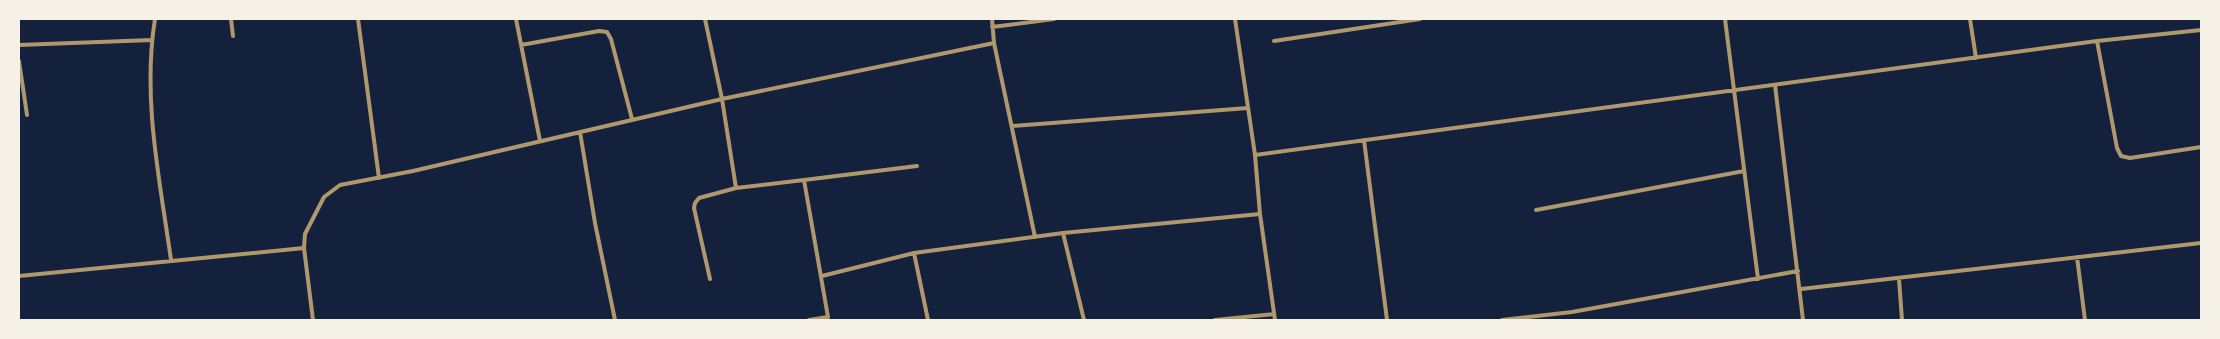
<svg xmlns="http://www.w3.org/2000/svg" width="2220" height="339" font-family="Figtree,sans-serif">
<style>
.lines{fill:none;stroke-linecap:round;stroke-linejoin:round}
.minor{stroke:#b1986c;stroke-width:4}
</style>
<rect width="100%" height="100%" fill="#14213d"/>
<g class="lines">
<!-- minor -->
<path class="minor" d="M155,19C142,99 160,181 171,260
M231,19L233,36
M358,19L379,178
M516,19L540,141
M705,19L722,99L736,188L804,180L828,317L809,320
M1235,19L1255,155L1260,214L1275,320
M1725,19L1758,279
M1970,19L1976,58
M992,27L1054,19
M1274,41L1420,19
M2097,41L2117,148L2121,156L2130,158L2201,147
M994,43L1035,237
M19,45L152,40
M521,45L599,31L607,32L611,39L632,119
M19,61L27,115
M1775,85L1803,320
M1012,126L1248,108
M580,132L595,223L615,320
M1364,140L1387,320
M1255,155L2097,41L2201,30
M804,180L917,166
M1536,210L1744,171
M1063,233L1084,320
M914,253L928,320
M2077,257L2085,320
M19,276L304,248
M822,276L914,253L1063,233L1260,214
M710,279L694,208L695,203L699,198L736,188
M1899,279L1902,320
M1801,289L2201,243
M313,320L304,248L305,234L324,197L340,185L413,171L722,99L994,43L992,19
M1215,320L1274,314
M1502,320L1572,312L1798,271"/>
</g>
<!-- border -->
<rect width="2220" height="339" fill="none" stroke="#f6f1e7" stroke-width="40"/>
</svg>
